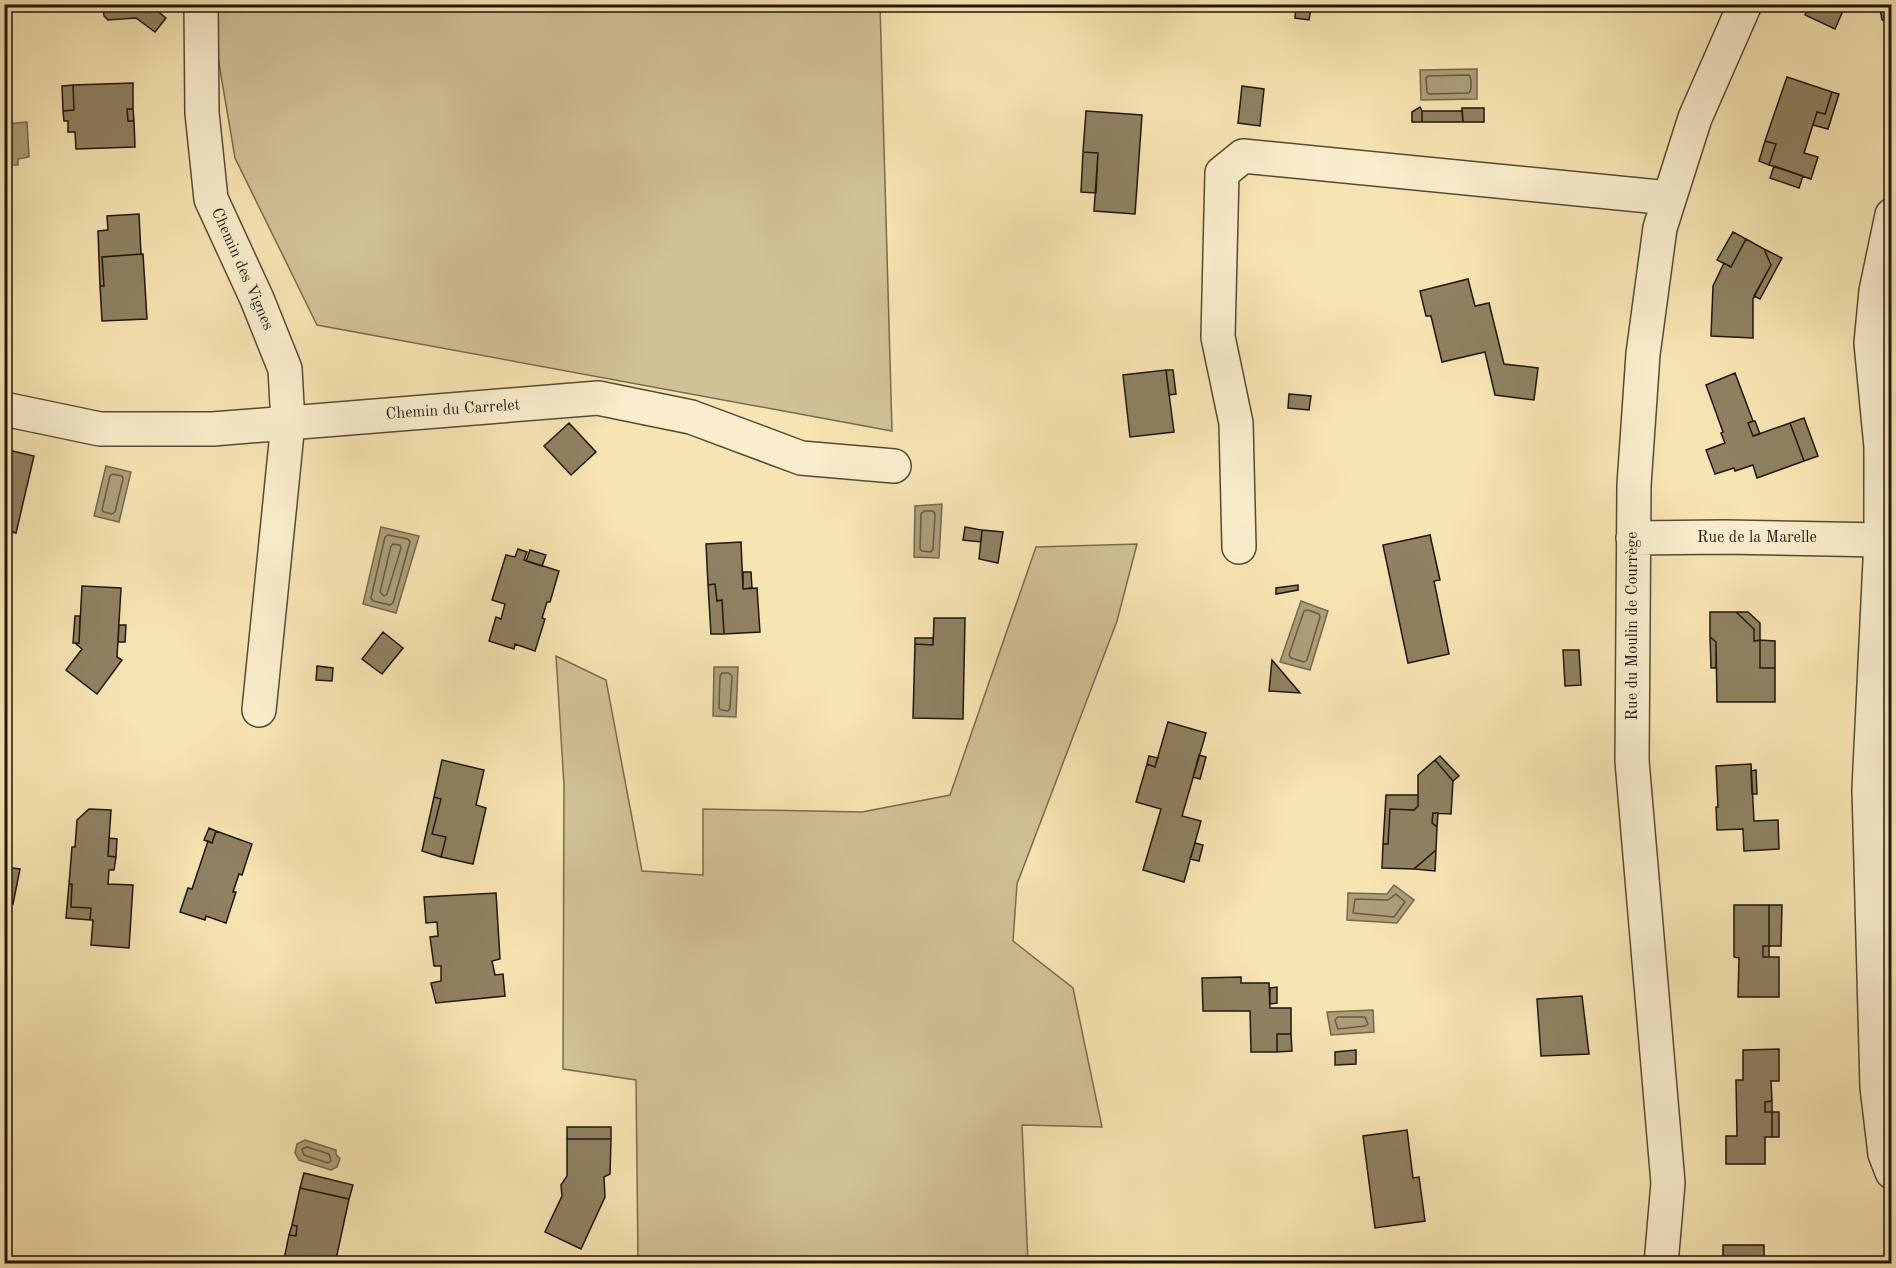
<svg xmlns="http://www.w3.org/2000/svg" width="1896" height="1268" font-family="'Old Standard TT',serif">
<style>
.green{fill:#d1c196;stroke:#786c50;stroke-width:1.5}
.water{fill:#ad9e79;stroke:#74684d;stroke-width:1.5}
.lines{fill:none;stroke-linecap:round;stroke-linejoin:round}
.shore{stroke:#665a42;stroke-width:1.5}
.building{fill:#8f8162;stroke:#1f160b;stroke-width:1.5}
.minor-casing{stroke:#554a35;stroke-width:36}
.minor{stroke:#f9edcd;stroke-width:33}
.labels{text-anchor:middle;dominant-baseline:central;stroke-width:5;stroke-linejoin:round;paint-order:stroke}
.street-label{font-size:16px;fill:#1f160b;stroke:#f9edcd}
</style>
<rect width="100%" height="100%" fill="#f6e4b2"/>
<filter id="stains"><feTurbulence type="fractalNoise" baseFrequency=".00333" numOctaves="4"/><feColorMatrix values="0 0 0 0 .2 0 0 0 0 .09 0 0 0 0 .02 0 0 0 .5 -.17"/></filter>
<radialGradient id="worn" r=".72"><stop offset=".6" stop-color="#630" stop-opacity="0"/><stop offset="1" stop-color="#630" stop-opacity=".3"/></radialGradient>
<!-- green -->
<path class="green" d="M218,4L880,5L892,431L317,325L235,158L212,22Z
M1137,544L1117,621L1017,884L1013,941L1073,988L1102,1127L1022,1125L1028,1263L654,1264L638,1259L636,1080L563,1069L564,785L556,656L606,680L642,871L703,875V809L862,812L950,795L1036,547Z"/>
<!-- water -->
<path class="water" d="M1477,69V99L1421,100L1420,70Z
M27,122L29,157L18,159V165H7L5,124Z
M106,466L131,472L119,522L94,516Z
M942,504L939,558L914,557L915,506Z
M381,527L419,536L396,613L363,604Z
M1301,601L1328,611L1310,670L1280,662Z
M714,667H738L736,717L713,716Z
M1394,885L1414,900L1397,923L1347,920L1348,893L1387,894Z
M1373,1010L1374,1032L1331,1035L1327,1012Z
M305,1140L336,1150V1154L340,1159L337,1167L331,1170L299,1160L295,1153L297,1144Z"/>
<g class="lines">
<!-- shore -->
<path class="shore" d="M1469,75C1472,79 1472,89 1469,93L1429,94L1427,92L1426,78L1428,76Z
M113,474L122,476L123,479L115,512L112,514L104,512L102,510L110,476Z
M924,511H933L935,514L933,549L931,552L922,551L920,549L921,514Z
M388,535L408,539L410,542L393,603L390,605L373,601L371,598L385,537Z
M393,544L400,545L401,548L387,594L384,596L380,592L391,546Z
M1308,610L1319,614L1320,617L1307,660L1304,662L1291,658L1289,655L1304,611Z
M722,673H729L732,676L730,708L728,711L721,710L719,708L720,676Z
M1396,894L1405,902L1394,917L1353,913L1355,899L1388,900Z
M1338,1017H1365L1368,1024L1365,1026L1338,1029L1335,1020Z
M307,1147L329,1154L331,1161L328,1163L304,1155L302,1149Z"/>
</g>
<!-- building -->
<path class="building" d="M103,4H149L166,18L155,32L136,18L108,20L104,16Z
M1810,4H1846L1835,29L1805,15Z
M1879,4H1892V23L1882,20Z
M1296,7L1311,9L1309,20L1295,18Z
M1787,77L1832,92L1825,114L1817,112L1804,153L1818,157L1811,179L1769,165L1776,144L1765,141Z
M133,83V109H127L128,121H134L135,147L76,149L75,132H68V121H64L63,111L74,110L73,85Z
M73,85L74,110L63,111L62,86Z
M1242,86L1264,89L1260,126L1238,123Z
M1832,92L1839,94L1828,129L1813,125L1817,112L1825,114Z
M1420,107L1422,111V122H1412V112Z
M1462,108H1484V122H1463Z
M127,109H133L134,121H128Z
M1086,111L1142,115L1135,214L1094,211L1098,153L1083,152Z
M1422,111H1462L1463,122H1422Z
M1765,141L1776,144L1769,165L1759,161Z
M1083,152L1098,153L1096,193L1081,192Z
M1774,166L1803,176L1799,188L1770,178Z
M139,214L141,254L102,257L104,286H100L98,231L108,230L107,216Z
M1733,232L1746,239L1731,267L1717,260Z
M1746,239L1764,249L1771,265L1753,299V338L1711,336L1713,286L1724,263L1731,267Z
M1764,249L1782,258L1760,299L1754,296L1771,265Z
M143,254L147,319L102,321L100,286H104L102,257Z
M1468,279L1475,306L1489,303L1504,364L1538,368L1534,400L1495,395L1485,352L1442,362L1431,316H1426L1420,291Z
M1166,370H1173L1176,394L1169,395Z
M1166,370L1174,432L1130,437L1123,375Z
M1735,373L1753,421L1748,423L1753,436L1790,423L1804,461L1757,478L1753,465L1735,471L1734,468L1715,474L1706,450L1725,443L1721,433L1723,432L1706,385Z
M1289,394L1311,396L1309,410L1288,408Z
M1804,418L1818,456L1804,461L1790,423Z
M1753,421H1755L1760,434L1753,436L1748,423Z
M569,423L596,452L571,475L544,446Z
M4,449L34,456L16,533L4,530Z
M965,527L982,530L981,542L963,540Z
M982,530L1003,532L998,563L979,559Z
M1430,535L1440,580L1434,581L1449,654L1408,663L1383,545Z
M741,542L743,589L757,588L760,632L724,634L722,600L717,601L715,584L708,585L706,544Z
M518,549L527,552L524,560L559,571L550,602H547L542,618L545,619L535,651L515,644L514,649L489,641L496,617L501,619L505,604L492,600L506,555L515,557Z
M530,550L546,555L542,566L526,561Z
M743,572H751L752,588L743,589Z
M715,584L717,601L722,600L724,634H711L708,585Z
M1298,585V590L1276,594V588Z
M82,586L121,588L117,657L122,660L97,694L66,670L82,649L75,643H79Z
M1710,612H1736L1754,629V641L1760,640V668H1775V702H1717L1716,642L1710,637Z
M1736,612H1748L1760,623V640L1754,641V629Z
M75,616H80L79,643H73Z
M934,618H965L963,719L913,718L915,644L933,645Z
M119,625H126L125,642H118Z
M383,632L403,648L382,674L362,659Z
M1710,637L1716,642V668H1711Z
M915,638H933V645L915,644Z
M1760,640L1775,641V668H1760Z
M1563,650H1579L1581,685L1565,686Z
M1272,660L1300,693L1269,691Z
M317,666L333,668L332,681L316,680Z
M1168,722L1206,733L1182,816L1201,821L1184,882L1143,870L1161,809L1136,802L1147,764L1155,767Z
M1199,755L1206,757L1200,779L1193,777Z
M1149,756L1158,758L1155,767L1147,764Z
M1440,756L1459,776L1453,781L1435,760Z
M442,760L484,770L476,805L486,808L473,864L441,857L446,837L432,834L441,799L434,797Z
M1435,760L1453,781L1451,814L1433,813L1432,823L1437,827L1436,850L1414,869L1382,868L1383,844H1388L1390,809L1414,810L1418,806V775Z
M1751,764L1754,821L1778,820L1779,849L1744,851L1743,829L1717,830L1716,807H1718L1716,766Z
M1756,770L1757,794H1752L1751,771Z
M1386,795H1418V806L1414,810L1390,809L1388,844H1383Z
M434,797L441,799L432,834L446,837L441,857L422,851Z
M89,809L111,810L108,856L116,857L114,870H109L108,884L133,885L129,948L91,945L93,920H90L91,908L71,907L72,884H69L72,847H75L77,820Z
M1433,813H1438L1437,827L1432,823Z
M209,828L216,831L212,843L204,840Z
M216,831L252,844L242,875L239,874L233,892H236L226,923L206,916L205,920L180,912L188,888L192,889L208,841L212,843Z
M109,838L117,839L116,857L108,856Z
M1195,843L1203,845L1199,861L1190,859Z
M1436,850L1435,871L1414,869Z
M4,867L20,869L13,904L4,902Z
M69,884H72L71,907L91,908L90,920L66,918Z
M496,893L500,959L492,961L495,975L503,974L505,996L436,1003L431,983L441,981V966H434L430,937L438,936L437,922L426,923L424,897Z
M1734,905H1769V946H1763V957H1779V997H1738L1739,958L1734,957Z
M1769,905H1782L1781,946H1769Z
M1763,946H1769V957H1763Z
M1241,977V983H1269L1270,1008H1291V1034H1277V1052H1251L1250,1011H1203L1202,978Z
M1277,987V1003L1270,1004V988Z
M1582,996L1589,1054L1541,1056L1537,999Z
M1277,1034H1291L1292,1051L1277,1052Z
M1779,1049V1081H1771L1772,1101L1765,1102V1112H1772V1137H1765V1164H1726V1136H1737L1736,1080H1743V1050Z
M1356,1050V1064L1335,1065V1052Z
M1772,1101V1112H1765V1102Z
M1772,1112H1779V1137H1772Z
M567,1127H611V1139H567Z
M1407,1130L1413,1178L1419,1177L1425,1221L1375,1228L1363,1136Z
M567,1139H611L610,1174L604,1177L605,1197L581,1249L545,1232L562,1196L561,1185L567,1176Z
M304,1173L353,1185L349,1199L300,1188Z
M300,1188L349,1199L335,1264H283L289,1235L296,1236L297,1226L292,1225Z
M292,1225L297,1226L296,1236L289,1235Z
M1723,1245H1764V1264H1723Z"/>
<g class="lines">
<defs>
<path id="minor" d="M201,4L202,113L211,199L257,299L285,369L288,423L259,710
M4,409L100,429H213L598,398L691,417L801,458L894,466
M1633,538L1725,537L1881,540L1869,789L1877,1087L1885,1154L1892,1172
M1881,540V447L1871,343L1876,291L1892,215
M1239,547L1236,423L1218,337L1222,173L1243,156L1669,198
M1661,1264L1668,1183L1632,761L1634,485L1643,354L1660,228L1695,118L1745,4"/>
</defs>
<!-- minor casing -->
<use href="#minor" class="minor-casing"/>
<!-- minor -->
<use href="#minor" class="minor"/>
</g>
<g class="labels">
<!-- street labels -->
<g class="street-label">
<text transform="translate(242 269) rotate(66)">Chemin des Vignes</text>
<text transform="translate(453 410) rotate(-4)">Chemin du Carrelet</text>
<text x="1757" y="538">Rue de la Marelle</text>
<text transform="translate(1633 626) rotate(-90)">Rue du Moulin de Courrège</text>
</g>
</g>
<!-- margin -->
<rect width="1896" height="1268" fill="none" stroke="#f6e4b2" stroke-width="24"/>
<rect x="6" y="6" width="1884" height="1256" fill="none" stroke="#1f160b" stroke-width="3"/>
<rect x="12" y="12" width="1872" height="1244" fill="none" stroke="#1f160b" stroke-width="1.5"/>
<rect width="100%" height="100%" filter="url(#stains)"/>
<rect width="100%" height="100%" fill="url(#worn)"/>
</svg>
